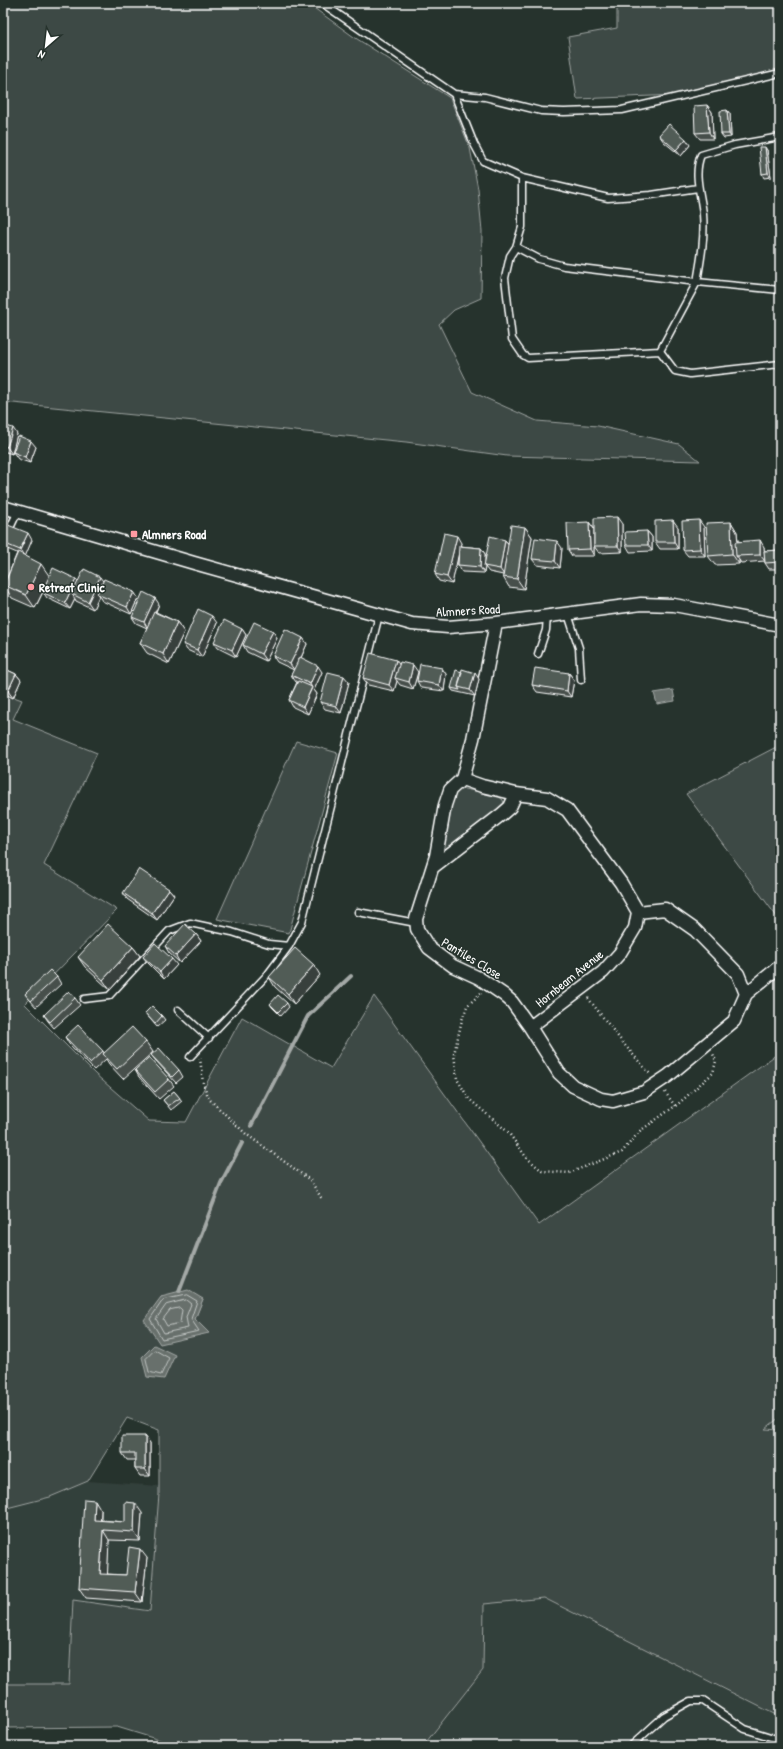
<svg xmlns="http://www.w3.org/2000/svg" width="783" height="1749" font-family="'Patrick Hand',sans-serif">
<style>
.built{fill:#333f3a}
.green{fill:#3e4944;stroke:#9ea4a2;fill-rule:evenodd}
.water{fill:#67706c;stroke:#a4a9a7}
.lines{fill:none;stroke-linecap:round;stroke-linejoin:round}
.shore{stroke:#c2c6c4;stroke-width:1}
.stream{stroke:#a4a9a7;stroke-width:4}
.lane-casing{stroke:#fff;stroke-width:9}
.street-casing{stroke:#fff;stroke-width:15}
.path{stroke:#fff;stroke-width:2.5;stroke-dasharray:1 3;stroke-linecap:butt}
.lane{stroke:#26332d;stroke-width:6}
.street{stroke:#26332d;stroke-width:12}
.wall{fill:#464f4b;stroke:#fff}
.shaded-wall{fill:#39403d;stroke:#fff}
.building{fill:#515c57;stroke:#fff}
.poi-dot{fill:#ff9aa2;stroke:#26332d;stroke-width:1.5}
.labels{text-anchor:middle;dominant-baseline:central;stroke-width:3;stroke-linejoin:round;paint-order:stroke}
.poi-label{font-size:13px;font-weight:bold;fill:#fff;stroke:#26332d;text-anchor:start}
.street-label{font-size:13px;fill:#fff;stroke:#26332d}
</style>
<rect width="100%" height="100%" fill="#26332d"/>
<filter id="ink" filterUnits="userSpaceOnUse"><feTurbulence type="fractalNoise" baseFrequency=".025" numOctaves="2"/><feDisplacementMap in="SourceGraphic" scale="8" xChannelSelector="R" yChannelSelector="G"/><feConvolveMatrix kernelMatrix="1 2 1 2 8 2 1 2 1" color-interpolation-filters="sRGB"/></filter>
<g filter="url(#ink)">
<!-- built -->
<path class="built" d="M780,1417V1430L764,1429Z
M88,1481L160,1486L150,1611L73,1600L69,1684H3V1509L50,1497Z
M544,1598L780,1717V1746H423L483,1670L484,1603Z"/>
<!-- green -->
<path class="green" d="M3,3H307L354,37L450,98L470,148L478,189L482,231L481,298L454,310L439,324L472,392L537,421L598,426L679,444L700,461L507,456L406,442L3,402Z
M617,3H780V71L677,95L577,99L568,37L617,28Z
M3,693L22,700L13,719L97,753L44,865L117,910L25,1004L95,1074L149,1121L186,1122L242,1017L331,1068L374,996L539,1225L780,1052V1417L765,1429L780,1430V1717L544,1598L484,1604L483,1670L423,1746H179L117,1727L3,1728V1684H69L73,1600L150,1611L159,1494V1430L127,1418L88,1481L50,1497L3,1509ZM161,1297L203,1299L195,1319L209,1333Z
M296,741L338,753L289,933L217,919Z
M780,745V921L686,794Z
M459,788L497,795L503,800L504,804L502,808L442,855L451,798Z"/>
<!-- water -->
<path class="water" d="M673,690L675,701L657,704L654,693Z
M188,1290L203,1299L195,1319L209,1333L160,1344L144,1320L161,1297Z
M154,1345L175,1355L164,1379L147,1377L142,1357Z"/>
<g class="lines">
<!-- shore -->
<path class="shore" d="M187,1295L197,1301L191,1319L199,1331L162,1339L150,1319L163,1300Z
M186,1300L191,1304L186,1317L188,1328L164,1333L156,1319L166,1305Z
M180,1308L182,1310L180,1323L167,1326L163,1319L170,1310Z
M155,1350L169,1358L161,1375L149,1372L146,1359Z"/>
<!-- stream -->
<path class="stream" d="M251,1126L308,1016L351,976
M179,1292L221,1183L242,1143"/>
<defs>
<path id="lane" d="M322,3L454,94L474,144L483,161L522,178V227L516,247L510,256L505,278L512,339L523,355L528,358L660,351L675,371L690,374L780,364
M454,94L485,97L541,111L564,112L622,110L780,73
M522,178L608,198L651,195L698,188
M516,247L539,259L564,266L697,282C701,259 705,237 703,214C701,194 693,175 701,155L735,145L780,137
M660,351L697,282L780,290
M3,543L18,511
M568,614L579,648L581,680
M538,654L546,630L547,616
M358,912L416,923
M84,999L109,996L169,931L190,923L232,932L269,944L289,946
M178,1010L209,1038
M190,1057L268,974L289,946L302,922L379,615
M631,1746L664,1716L691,1701H703L745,1729L780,1740"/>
<path id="street" d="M3,507L194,563L412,624L448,627L496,623L641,604L674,605L780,625
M496,623L473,739L462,779L450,790L445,805L436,856L416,919L417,929L429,948L453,966L479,978L504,995L512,1002L530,1027L559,1073L573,1086L601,1099L613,1101L644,1092L668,1076L734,1021L746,994L738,974L695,930L665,909L638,912
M462,779L482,786L516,794L547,798L567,810L621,883L638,912L635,928L620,953L603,972L530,1027
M433,867L502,814L510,807L516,794
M746,994L780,966"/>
</defs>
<!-- lane casing -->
<use href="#lane" class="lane-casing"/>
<!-- street casing -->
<use href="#street" class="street-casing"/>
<!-- path -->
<path class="path" d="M481,993L467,1006L462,1020L454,1054L457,1079L469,1099L508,1132L526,1157L542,1171L569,1173L622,1152L640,1131L678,1104L713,1073L716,1061L713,1054
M588,998L623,1043L650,1074
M200,1058L203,1083L209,1099L246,1134L310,1180L322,1199
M665,1092L675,1106"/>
<!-- lane -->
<use href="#lane" class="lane"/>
<!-- street -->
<use href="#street" class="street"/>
</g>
<!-- wall -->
<path class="wall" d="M707,105L712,112L713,139H700L695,133Z
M727,110L730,114L731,137L724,138L721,134Z
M659,135L690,145L681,156L664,142Z
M767,150L771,177L764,178L762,174Z
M3,425L17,434L12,454L3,451Z
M36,447L30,463L18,459L13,452Z
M589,522L594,529V556H572L568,550Z
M731,522L737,532L738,541L764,547V551L780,550V569H769L765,563V561L741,563L739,560V564L715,565L708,556Z
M622,524V552L599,553L594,546Z
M525,527L532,537L524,589L509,587L503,577V575L489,572L485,567L484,573L462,572L458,565V555L452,584L439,581L435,574L461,543L460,546L481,548L485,554V560L505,540L508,543Z
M678,527V549H660L655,542Z
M704,527L705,556H688L683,550Z
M647,531L652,537V551L630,552L626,545Z
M3,536L32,540L25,556L49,576L78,581H103L134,592L138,598L131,614L102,601L99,596L93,609L76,601L75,599L70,609L47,598L43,592L35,608L12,598L4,585L17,553L5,548L3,545Z
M562,548L560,568L537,565L532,559Z
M159,604L156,612L177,622L184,632L169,664L147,653L140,643L147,628L136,623L132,617Z
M217,623L202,657L187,650L183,644Z
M242,629L246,635L236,657L218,648L214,642Z
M273,631L277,638L266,661L247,652L243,645Z
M303,638L307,644L301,658L322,672L314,690L317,694L308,714L293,707L289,700L297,682H296L291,675L294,670L277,662L273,656Z
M399,664L418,672L413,689L400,685L397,681L394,691L368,685L363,678Z
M3,668L16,674L21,680L13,698L3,693Z
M569,673L574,680L571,697L537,692L532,685Z
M446,674L444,691L421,688L417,681Z
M479,679L475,696L453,691L451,688Z
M349,682L341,713L325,709L320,702Z
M169,889L174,895L157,920L127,899L123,893Z
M196,934L201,941L180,963L169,953L165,946Z
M133,947L140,956L110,990L85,967L78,957Z
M143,957L177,965L164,979L148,963Z
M320,975L294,1004L275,987L269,977Z
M57,977L61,984L36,1007L30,1000L25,994Z
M75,998L80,1005L54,1028L48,1021L44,1015Z
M287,1003L289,1007L281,1016L272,1007L270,1004Z
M145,1013L162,1016L165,1020L157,1027Z
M65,1037L103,1051L104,1053L146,1042L153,1052L123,1079L109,1064L106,1059L94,1070L69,1044Z
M151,1055L179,1070L183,1077L176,1083L156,1061Z
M135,1070L169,1079L174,1086L159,1099L139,1077Z
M174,1091L182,1101L171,1110L163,1100Z
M145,1436L150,1443V1476H140L135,1469V1460H127L122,1453Z
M101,1510V1520L125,1522L142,1513L140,1541L109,1540L107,1574L126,1575L147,1558L142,1602L86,1598L79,1588Z"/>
<!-- shaded-wall -->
<path class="shaded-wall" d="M707,105L712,112L713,139L709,132Z
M727,110L730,114L731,137L729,134Z
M686,139L690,145L681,156L676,150Z
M765,147L767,150L771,177L768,173Z
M13,428L17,434L12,454L7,447Z
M31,441L36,447L30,463L25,457Z
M617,517L622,524V552L618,546Z
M673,520L678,527V549L674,542Z
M699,520L704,527L705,556L700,549Z
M589,522L594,529V556L590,549Z
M731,522L737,532L739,556H736L739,560V564L732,554Z
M525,527L532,537L524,589L517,579Z
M647,531L652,537V551L648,545Z
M28,533L32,540L25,557L20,550Z
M457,536L461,543L452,584L447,577Z
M505,540L510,546L504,575L500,569Z
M760,540L764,547L765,561L760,555Z
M557,541L562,548L560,568L555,561Z
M481,548L485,554V566H484L485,567L484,573L480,567Z
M41,564L50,577L35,608L26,595Z
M100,577L105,584L97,594L99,596L93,609L88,602Z
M76,579L81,586L72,594L75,599L70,609L65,603Z
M134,592L138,598L131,614L127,607Z
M155,598L159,604L148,629L144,622Z
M212,616L217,623L202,657L197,650Z
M177,622L184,632L169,664L163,654Z
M242,629L246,635L236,657L232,650Z
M273,631L277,638L266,661L261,654Z
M303,638L307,644L295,671L290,664Z
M396,660L400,666L395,678L397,681L394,691L389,685Z
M413,665L418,672L413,689L409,682Z
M318,666L322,672L314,690L317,694L308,714L303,707L312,688L310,684Z
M442,668L446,674L444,691L439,685Z
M475,673L479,679L475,696L470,690Z
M569,673L574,680L571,697L567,691Z
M16,674L21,680L13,698L8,691Z
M344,676L349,682L341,713L336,706Z
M169,889L174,895L157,920L152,913Z
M196,934L201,941L180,963L176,956Z
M133,947L140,956L110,990L103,980Z
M172,959L177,965L164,979L160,972Z
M314,965L320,975L294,1004L288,994Z
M145,1436L150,1443V1476L145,1469Z
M95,1500L101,1510L100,1530L94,1520Z
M135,1503L142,1513L140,1541L134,1532Z
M103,1530L109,1540L107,1584L100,1574Z
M140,1549L147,1558L142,1602L135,1592Z"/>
<!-- building -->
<path class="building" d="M707,105L709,132L695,133L694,106Z
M727,110L729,134H721L720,111Z
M669,124L686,139L676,150L659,135Z
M759,147H765L768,173L762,174Z
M3,425L13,428L7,447L3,446Z
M19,436L31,441L25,457L13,452Z
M617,517L618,546H594V518Z
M673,520L674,542H655V521Z
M699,520L700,549L683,550L682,521Z
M589,522L590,549L568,550L567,523Z
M731,522L732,554L708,556L706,523Z
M8,525L28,533L20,550L3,543V536Z
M511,525L525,527L517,579L503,577Z
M647,531L648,545H626L625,532Z
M444,533L457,536L447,577L435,574Z
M490,536L505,540L500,569L484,566Z
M535,538L557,541L555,561L532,559Z
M760,540V555L736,556L735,542Z
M459,546L481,548L480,567L458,565Z
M780,550V562L765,563L764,551Z
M18,552L41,564L26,595L4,585Z
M53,568L76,579L65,603L42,592Z
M84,569L100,577L88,602L72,594Z
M104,579L134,592L127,607L97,594Z
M143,592L155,598L144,622L132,617Z
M198,609L212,616L197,650L183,644Z
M154,612L177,622L163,654L140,643Z
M224,620L242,629L232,650L214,642Z
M254,622L273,631L261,654L243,645Z
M285,629L303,638L290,664L273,656Z
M370,653L396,660L389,685L363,678Z
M300,657L318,666L310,684L291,675Z
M400,662L413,665L409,682L395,678Z
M420,664L442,668L439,685L417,681Z
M3,668L16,674L8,691L3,689Z
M535,668L569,673L567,691L532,685Z
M462,669L475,673L470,690L458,687Z
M456,670L462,672L458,687L460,690L451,688Z
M328,672L344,676L336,706L320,702Z
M298,681L312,687L303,707L289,700Z
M139,869L169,889L152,913L123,893Z
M108,924L133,947L103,980L78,957Z
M185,924L196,934L176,956L165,946Z
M155,943L172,959L160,972L143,957Z
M295,948L314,965L288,994L269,977Z
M50,970L57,977L31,1001L25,994Z
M69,991L75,998L50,1022L44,1015Z
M278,995L287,1003L278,1012L270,1004Z
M152,1006L162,1016L155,1024L145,1013Z
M78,1025L103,1051L90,1063L65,1037Z
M132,1027L146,1042L117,1069L103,1054Z
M159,1048L179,1070L172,1077L151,1055Z
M149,1057L169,1079L155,1092L135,1070Z
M174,1091L180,1098L168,1106L163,1100Z
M122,1436H145V1469H135V1453H122Z
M84,1499L95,1500L94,1520L125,1522V1502L135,1503L134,1532L103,1530L100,1574L126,1575L129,1547L140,1549L135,1592L79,1588Z"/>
</g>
<!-- markers -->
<g class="poi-dot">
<rect x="130" y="530" width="8" height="8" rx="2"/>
<circle cx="31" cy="587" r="4"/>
</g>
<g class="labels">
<!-- poi labels -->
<g class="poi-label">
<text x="142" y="534">Almners Road</text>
<text x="39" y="587">Retreat Clinic</text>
</g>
<!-- street labels -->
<g class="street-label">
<text transform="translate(468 610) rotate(-3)">Almners Road</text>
<text transform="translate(472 958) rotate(31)">Pantiles Close</text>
<text transform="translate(569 978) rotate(-39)">Hornbeam Avenue</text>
</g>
</g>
<!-- margin -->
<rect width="783" height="1749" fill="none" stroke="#26332d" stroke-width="16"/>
<rect x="8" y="8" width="767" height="1733" fill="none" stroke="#fff" stroke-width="1.5" filter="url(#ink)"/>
<!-- north arrow -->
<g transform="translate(46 46) rotate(208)" stroke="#26332d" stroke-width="3" paint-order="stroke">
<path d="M0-3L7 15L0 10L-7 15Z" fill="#ffffff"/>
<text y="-6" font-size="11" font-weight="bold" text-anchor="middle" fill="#ffffff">N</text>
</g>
</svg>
